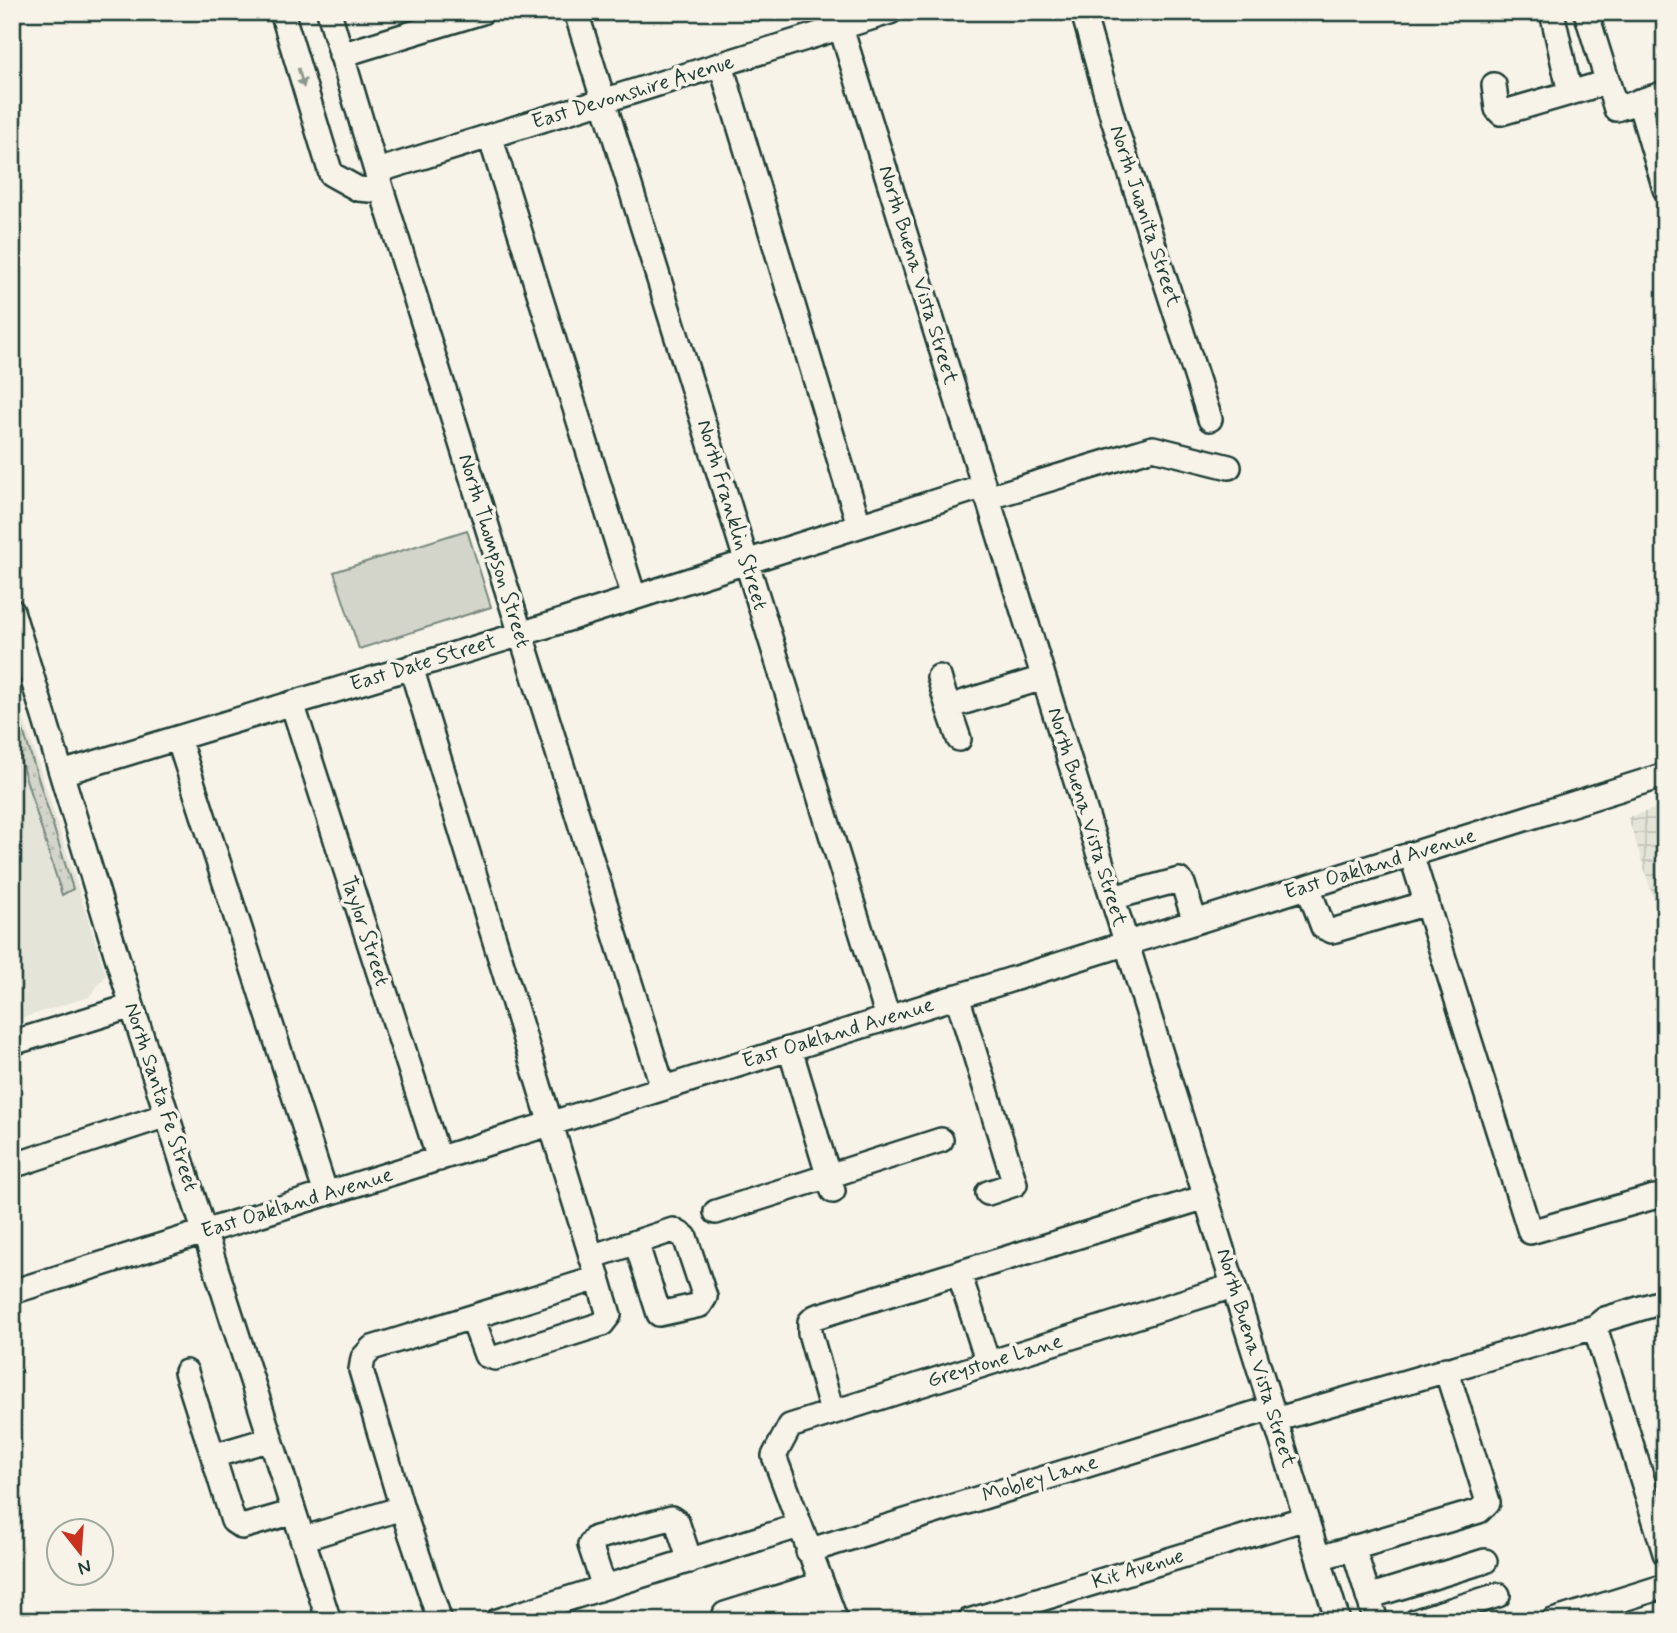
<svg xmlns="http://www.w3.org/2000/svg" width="1677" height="1633" font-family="Mynerve,sans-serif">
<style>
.built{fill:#e5e4d9}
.industrial{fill:url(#industrial-grid)}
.grass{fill:url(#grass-dots);stroke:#79897f;stroke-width:2}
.green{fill:#d3d5ca;stroke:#79897f;stroke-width:2}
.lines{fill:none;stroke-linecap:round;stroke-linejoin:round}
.minor-casing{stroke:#1f3d34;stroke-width:28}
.minor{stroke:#f7f3e8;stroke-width:23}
.oneway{fill:#8b988e}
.labels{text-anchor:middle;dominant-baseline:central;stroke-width:7;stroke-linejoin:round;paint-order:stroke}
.street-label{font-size:21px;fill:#1f3d34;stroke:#f7f3e8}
</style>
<defs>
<pattern id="industrial-grid" width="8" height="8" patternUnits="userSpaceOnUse" patternTransform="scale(1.75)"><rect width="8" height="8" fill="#e5e4d9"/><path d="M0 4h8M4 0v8" fill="none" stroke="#c4c4bb"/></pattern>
<pattern id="grass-dots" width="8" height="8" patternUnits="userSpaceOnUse" patternTransform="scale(1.75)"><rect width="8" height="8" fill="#d3d5ca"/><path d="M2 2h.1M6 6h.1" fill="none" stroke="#b5b8ae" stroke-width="1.8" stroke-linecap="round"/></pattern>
</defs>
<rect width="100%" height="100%" fill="#f7f3e8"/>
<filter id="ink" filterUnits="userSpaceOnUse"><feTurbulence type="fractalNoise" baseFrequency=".0143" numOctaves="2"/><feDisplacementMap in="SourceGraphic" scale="14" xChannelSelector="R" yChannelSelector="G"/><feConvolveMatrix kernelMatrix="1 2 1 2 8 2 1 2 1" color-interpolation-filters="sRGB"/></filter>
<g filter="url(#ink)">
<!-- built -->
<path class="built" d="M12,682L106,975L89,997L12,1021Z"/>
<!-- industrial -->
<path class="industrial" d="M1665,806V935L1628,817Z"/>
<!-- grass -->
<path class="grass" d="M12,695L73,889L62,895L12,734Z"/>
<!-- green -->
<path class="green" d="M467,530L491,607L359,649L334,572Z"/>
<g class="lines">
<defs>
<path id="minor" d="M282,12L331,174L358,189L382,191
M329,12L382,191L663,1088
M576,12L888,1018
M836,12L1338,1621
M1083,12L1113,119L1210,419
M1552,12L1570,93
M1586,12L1616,109L1665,93
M341,55L482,12
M721,65L859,525
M1494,85L1497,109L1501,113L1608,82
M1639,101L1665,189
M490,136L634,597
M377,171L890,12
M987,498L1153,448L1229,467
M12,611L132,1006L329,1621
M939,677L948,707
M292,703L439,1159
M178,738L326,1194
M959,739L948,707L1043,678
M62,773L521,634L984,486
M1411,854L1530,1232L1654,1197
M1308,887L1323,927L1332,931L1427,903
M1112,898L1179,880L1183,884L1195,922
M957,996L1015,1184L988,1193
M12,1043L132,1006
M790,1049L833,1191
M12,1166L167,1115
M716,1212L941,1140
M591,1257L673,1230L685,1237L705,1297L700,1305L659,1314L636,1242
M959,1273L988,1363
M12,1292L1665,775
M1665,1301L1605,1319L1595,1327L1665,1553
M472,1317L486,1355L495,1358L602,1324L609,1315L598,1278
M186,1372L213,1456
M832,1412L810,1333V1322L815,1317L1206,1197
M1275,1420L1595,1327
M270,1439L213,1456L233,1521L242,1527L294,1512
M402,1508L440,1621
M302,1539L402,1508L361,1370L363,1358L372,1348L598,1278L411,667
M1353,1547L1376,1621
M808,1551L1272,1408
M1319,1558L1479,1511L1488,1502L1446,1369
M604,1587L590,1545L595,1538L671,1518L677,1522L690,1561
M1368,1597L1485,1561
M497,1621L799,1526
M723,1621L725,1614L821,1584
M769,1621L828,1601
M836,1621L774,1456L790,1426L1233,1286
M969,1621L1306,1518
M1416,1621L1498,1595
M1553,1621L1665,1586"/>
</defs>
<!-- minor casing -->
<use href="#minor" class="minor-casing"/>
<!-- minor -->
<use href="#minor" class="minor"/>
</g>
<!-- one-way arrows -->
<defs><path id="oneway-solid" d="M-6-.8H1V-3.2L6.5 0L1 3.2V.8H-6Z" transform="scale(1.75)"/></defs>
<use class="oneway" href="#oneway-solid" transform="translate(301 78) rotate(74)"/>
</g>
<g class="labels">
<!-- street labels -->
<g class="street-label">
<text transform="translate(633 92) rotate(-17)">East Devonshire Avenue</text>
<text transform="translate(1145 216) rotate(72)">North Juanita Street</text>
<text transform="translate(918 275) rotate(73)">North Buena Vista Street</text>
<text transform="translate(732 515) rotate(73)">North Franklin Street</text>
<text transform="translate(494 551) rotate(73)">North Thompson Street</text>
<text transform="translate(423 663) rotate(-17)">East Date Street</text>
<text transform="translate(1087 817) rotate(73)">North Buena Vista Street</text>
<text transform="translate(1380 864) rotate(-17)">East Oakland Avenue</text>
<text transform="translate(365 931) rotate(72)">Taylor Street</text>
<text transform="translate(838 1033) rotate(-17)">East Oakland Avenue</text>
<text transform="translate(161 1097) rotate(72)">North Santa Fe Street</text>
<text transform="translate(297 1203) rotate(-17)">East Oakland Avenue</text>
<text transform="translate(1256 1358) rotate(73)">North Buena Vista Street</text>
<text transform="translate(995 1361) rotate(-17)">Greystone Lane</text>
<text transform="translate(1040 1479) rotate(-17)">Mobley Lane</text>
<text transform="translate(1138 1569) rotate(-17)">Kit Avenue</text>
</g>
</g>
<!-- margin -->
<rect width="1677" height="1633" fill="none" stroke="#f7f3e8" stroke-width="42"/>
<rect x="21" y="21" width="1635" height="1591" fill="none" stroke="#1f3d34" stroke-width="2.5" filter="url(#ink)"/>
<!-- north arrow -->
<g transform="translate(80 1552) rotate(163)"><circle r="33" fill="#f7f3e8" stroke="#a1aaa0" stroke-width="2"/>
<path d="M0-5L12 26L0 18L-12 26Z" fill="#c8321e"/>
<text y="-10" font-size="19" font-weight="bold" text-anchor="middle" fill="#1f3d34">N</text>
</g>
</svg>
